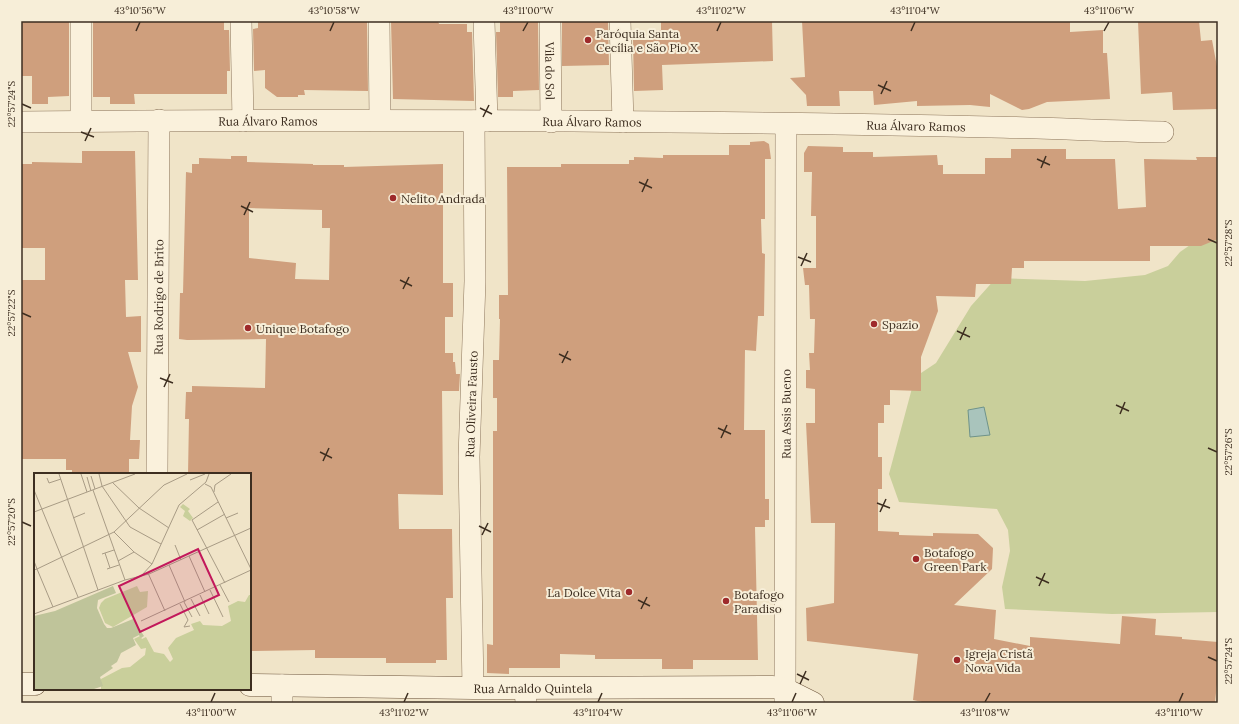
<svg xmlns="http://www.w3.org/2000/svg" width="1239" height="724" font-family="Lora,serif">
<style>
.green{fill:#c9cf9b}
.water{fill:#a9c4bc;stroke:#6f938a}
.building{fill:#cf9f7d;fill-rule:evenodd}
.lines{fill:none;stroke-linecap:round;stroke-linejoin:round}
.street-casing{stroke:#8d765c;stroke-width:22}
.secondary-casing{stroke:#6f573f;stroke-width:23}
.street{stroke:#faf1dc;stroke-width:21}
.secondary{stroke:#faf1dc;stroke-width:22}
.ticks{fill:none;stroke:#3d2e20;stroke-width:1.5}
.poi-dot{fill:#9e2a2b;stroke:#f7eed8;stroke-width:1.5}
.labels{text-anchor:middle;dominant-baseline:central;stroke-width:4;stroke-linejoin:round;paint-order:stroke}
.poi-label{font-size:12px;fill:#3d2e20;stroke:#f7eed8;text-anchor:start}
.street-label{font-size:12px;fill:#3d2e20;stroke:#f7eed8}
.inset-road{fill:none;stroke:#a89b85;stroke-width:1}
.view{fill:#c2185b;fill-opacity:0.15;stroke:#c2185b;stroke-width:2}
.inset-edge{fill:none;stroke:#3d2e20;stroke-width:2}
.neatline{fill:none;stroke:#3d2e20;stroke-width:1.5}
.ticks-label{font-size:10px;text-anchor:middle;fill:#3d2e20}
</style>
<rect width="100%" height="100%" fill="#f0e4c8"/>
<!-- green -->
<path class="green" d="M1218,235V612L1112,614L1005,609L1002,587L1010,551L1008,530L997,509L899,502L889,474L915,377L936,363L971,306L996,278L1085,281L1145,275L1168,266L1180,252L1203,236Z"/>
<!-- water -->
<path class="water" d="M984,407L990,435L970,437L968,410Z"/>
<!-- building -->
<path class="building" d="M21,21H69V96L48,97V104H32V76H21Z
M93,21H224V30H229L230,71H227V94H134L135,104H110V97H93Z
M258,21H367L368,91L304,90L305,95H298V97H277L265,88V70L254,71L253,29L258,28Z
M391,21H438L439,24H467V32H472L474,101L393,99Z
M520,21H538L539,90L513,91V97H498L496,32H500V22Z
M562,21H608L609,65L562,66Z
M661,21H772L773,61L662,65L663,90L634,91L633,40H653L652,31L661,30Z
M802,21H1070V32L1103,30V53H1107L1110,99L1047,102L1029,109L1022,110L990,94V107L970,105L917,106V101L874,105L873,91H839L840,106H807L806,95L790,78L805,77Z
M1138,21H1199L1201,41L1212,40L1218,72V109L1173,110L1172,92L1141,94Z
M764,141L769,144L771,159H765V219H761L762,253L765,254L764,316H758L756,351L745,350L744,430H765V499H769V520H765V527H755L758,660H693V669H662V659H595V655L560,654V668H509V674L487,673V644L493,645V431H497V398H493V360H499L500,319H499V295H508L507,167H561V164H629V160H634V157L663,158V155H729V145H750V142Z
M808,146L843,147V152H873V157L937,155L938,165H943V174H985V158H1011V149H1066V159H1115L1118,209L1146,207L1144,159L1197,160L1196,157H1218V239L1201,246H1150V261H1024V268H1012L1011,284H976L975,297L936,296L938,311L921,357V391L890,390V405H884V423H878V457H882V489H878V531L899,532V535L933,536V533L978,534L993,548L992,569L954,605L996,610L994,639L1030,646V637L1120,644L1122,616L1156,619L1155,635L1182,637V639L1218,642V673L1215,703H922V702L913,700L918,654L807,641L806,608L834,603L835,523H811L806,423H815V389L806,388V370H810L809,353H814L815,319H810L809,285H805L803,268H816V216H811L812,172H804V153Z
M82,151H135L138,280H125L126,317L141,316V352H128L138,387L132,406L130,440H140L139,459H129V474H72V470H66V459H21V280H45V248H21V164H32V162L82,163Z
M231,156H247V162L313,164V165H344V167L443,164V283H453V317H445V353H453V362H455L456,374H460L459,391H442L443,495L398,494L399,529H452L453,598H446L447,660H436V663H386V658H315V650L250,651V474H188L189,419H185L186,392H192V386L265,388L266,339L187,340L179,339L180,293H183L186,172L192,173V164H199V158L231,159ZM249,208L322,210V228H330L329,280L295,279L296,263L249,258Z"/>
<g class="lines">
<defs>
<g id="street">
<path d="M81,21V121"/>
<path d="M241,21L243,121"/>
<path d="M379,21L380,120"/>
<path d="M484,21L487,121"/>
<path id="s1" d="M550,21L551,122"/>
<path d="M620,21L623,122"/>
<path id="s2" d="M21,122C344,119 668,120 991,127C1049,128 1106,131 1163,132"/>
<path id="s3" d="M157,474L159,120"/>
<path d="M282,685V703"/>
<path id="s4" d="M473,688L469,457L475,281L474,121"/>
<path d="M525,688L526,703"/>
<path id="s5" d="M785,703L786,124"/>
</g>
<g id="secondary">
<path d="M21,684H35"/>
<path id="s6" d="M250,685L473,688L773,687L785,689L813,703"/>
</g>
</defs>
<!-- street casing -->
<use href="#street" class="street-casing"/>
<!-- secondary casing -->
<use href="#secondary" class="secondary-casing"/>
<!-- street -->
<use href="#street" class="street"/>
<!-- secondary -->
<use href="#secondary" class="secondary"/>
</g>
<!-- ticks -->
<path class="ticks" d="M136,31L140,22M330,31L334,22M523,31L528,22M717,31L721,22M911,31L915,22M1104,31L1109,22M878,85L891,91M881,94L887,81M22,104L31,108M480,108L492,114M483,117L489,105M81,132L94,137M85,141L91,128M1037,159L1050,165M1041,168L1046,156M639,182L652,188M642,192L648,179M241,206L253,212M244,215L250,202M1208,239L1217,243M798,257L811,262M801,266L807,253M400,280L412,286M403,289L409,277M22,313L31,317M957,331L970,337M960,340L966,327M559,354L571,360M562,363L568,351M160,378L173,383M164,387L170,374M1116,405L1129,411M1120,414L1125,402M718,428L731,434M721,438L727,425M1208,448L1217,452M320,452L332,458M323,461L329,448M877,503L890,508M880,512L886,499M22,522L31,526M479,526L491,532M482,535L488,523M1036,577L1049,583M1039,586L1045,573M638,600L650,606M641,609L647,597M1208,657L1217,661M797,674L809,680M800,684L806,671M211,702L215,693M404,702L408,693M598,702L602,693M792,702L796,693M985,702L990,693M1179,702L1183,693"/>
<!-- markers -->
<g class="poi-dot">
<circle cx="588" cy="40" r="4"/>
<circle cx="393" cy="198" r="4"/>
<circle cx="874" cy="324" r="4"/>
<circle cx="248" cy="328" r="4"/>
<circle cx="916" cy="559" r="4"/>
<circle cx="629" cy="592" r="4"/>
<circle cx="726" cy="601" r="4"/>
<circle cx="957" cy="660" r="4"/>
</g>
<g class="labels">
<!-- poi labels -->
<g class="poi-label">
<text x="596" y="33">Paróquia Santa<tspan x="596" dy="14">Cecília e São Pio X</tspan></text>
<text x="401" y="198">Nelito Andrada</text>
<text x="882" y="324">Spazio</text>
<text x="256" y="328">Unique Botafogo</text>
<text x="924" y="552">Botafogo<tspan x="924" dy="14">Green Park</tspan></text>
<text x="621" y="592" text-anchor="end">La Dolce Vita</text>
<text x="734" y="594">Botafogo<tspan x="734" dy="14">Paradiso</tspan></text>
<text x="965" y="653">Igreja Cristã<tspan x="965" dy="14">Nova Vida</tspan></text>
</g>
<!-- street labels -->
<g class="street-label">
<text stroke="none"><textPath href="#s1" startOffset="50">Vila do Sol</textPath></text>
<text stroke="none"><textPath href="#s2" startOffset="247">Rua Álvaro Ramos</textPath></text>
<text stroke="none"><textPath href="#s2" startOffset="571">Rua Álvaro Ramos</textPath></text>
<text stroke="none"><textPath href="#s2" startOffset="895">Rua Álvaro Ramos</textPath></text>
<text stroke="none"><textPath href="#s3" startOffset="177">Rua Rodrigo de Brito</textPath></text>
<text stroke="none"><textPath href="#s4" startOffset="284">Rua Oliveira Fausto</textPath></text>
<text stroke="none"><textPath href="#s5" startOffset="289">Rua Assis Bueno</textPath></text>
<text stroke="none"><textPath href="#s6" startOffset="283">Rua Arnaldo Quintela</textPath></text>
</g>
</g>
<!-- overview -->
<g transform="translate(34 473)">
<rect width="217" height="217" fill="#f0e4c8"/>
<path d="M149,31L156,36L154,38L159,45L156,48L149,43L151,38L146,34ZM103,113L106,119L114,118L113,134L79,154L71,150L65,135L67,130L71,126ZM215,122H217V216H67V206L88,195L96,194L111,182L112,175L107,176L100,166L106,163L108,166L112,164L120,179L130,181L136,189L139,186L134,175L142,165L160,157L157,151L166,148L169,152L188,153L197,148L194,133L204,128L211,129Z" fill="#c9cf9b"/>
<path d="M79,113L82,120L64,127L63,135L70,151L73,155H77L99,146L110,163L107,165L105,162L99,165L102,172L87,180L83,189L77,193L79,195L66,204L69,213L60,216H0V143L21,138Z" fill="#bfc49a"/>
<path class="inset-road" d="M25,1L64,117M47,1L53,19M65,1L68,13L96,54L127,71M57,3L61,16M53,4L57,18M13,5L15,10L27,6M156,7L171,1M78,9L105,35L135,55M171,11L177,14L217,96M0,17L44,124M59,17L91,107M180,19L181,12L197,1M184,29L158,47L191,110M0,39L101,1M39,45L51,40M192,45L204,40M163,57L191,41M80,59L100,79L118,91M141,72L147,87M71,80L76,95M68,81L80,77M155,83L171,119M0,88L3,96L80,59L130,12L153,1M84,88L100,79M135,92L151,129M73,96L85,92M0,97L3,96L19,134M114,100L131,138M108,102L118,91L145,32L172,9L175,1M186,112L195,129M176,117L189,144M166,122L175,141M157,126L166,143M150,129L158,144M146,131L154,147L150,154L156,153M0,141L91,107L115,101L217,55M107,148L217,97"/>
<path class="view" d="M164,76L185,122L106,159L85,113Z"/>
<rect width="217" height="217" class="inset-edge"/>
</g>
<!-- border -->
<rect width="1239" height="724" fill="none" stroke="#f7eed8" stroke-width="44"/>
<rect x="22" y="22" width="1195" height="680" class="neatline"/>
<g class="ticks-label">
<text x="140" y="14">43°10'56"W</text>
<text x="334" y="14">43°10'58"W</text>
<text x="528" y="14">43°11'00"W</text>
<text x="721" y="14">43°11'02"W</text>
<text x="915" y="14">43°11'04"W</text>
<text x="1109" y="14">43°11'06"W</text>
<text transform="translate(11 104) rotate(-90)" y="4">22°57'24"S</text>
<text transform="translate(1228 243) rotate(-90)" y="4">22°57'28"S</text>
<text transform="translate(11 313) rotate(-90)" y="4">22°57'22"S</text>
<text transform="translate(1228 452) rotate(-90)" y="4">22°57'26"S</text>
<text transform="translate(11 522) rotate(-90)" y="4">22°57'20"S</text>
<text transform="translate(1228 661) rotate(-90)" y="4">22°57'24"S</text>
<text x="211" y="716">43°11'00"W</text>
<text x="404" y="716">43°11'02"W</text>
<text x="598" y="716">43°11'04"W</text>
<text x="792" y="716">43°11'06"W</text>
<text x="985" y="716">43°11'08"W</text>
<text x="1179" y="716">43°11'10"W</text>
</g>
</svg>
